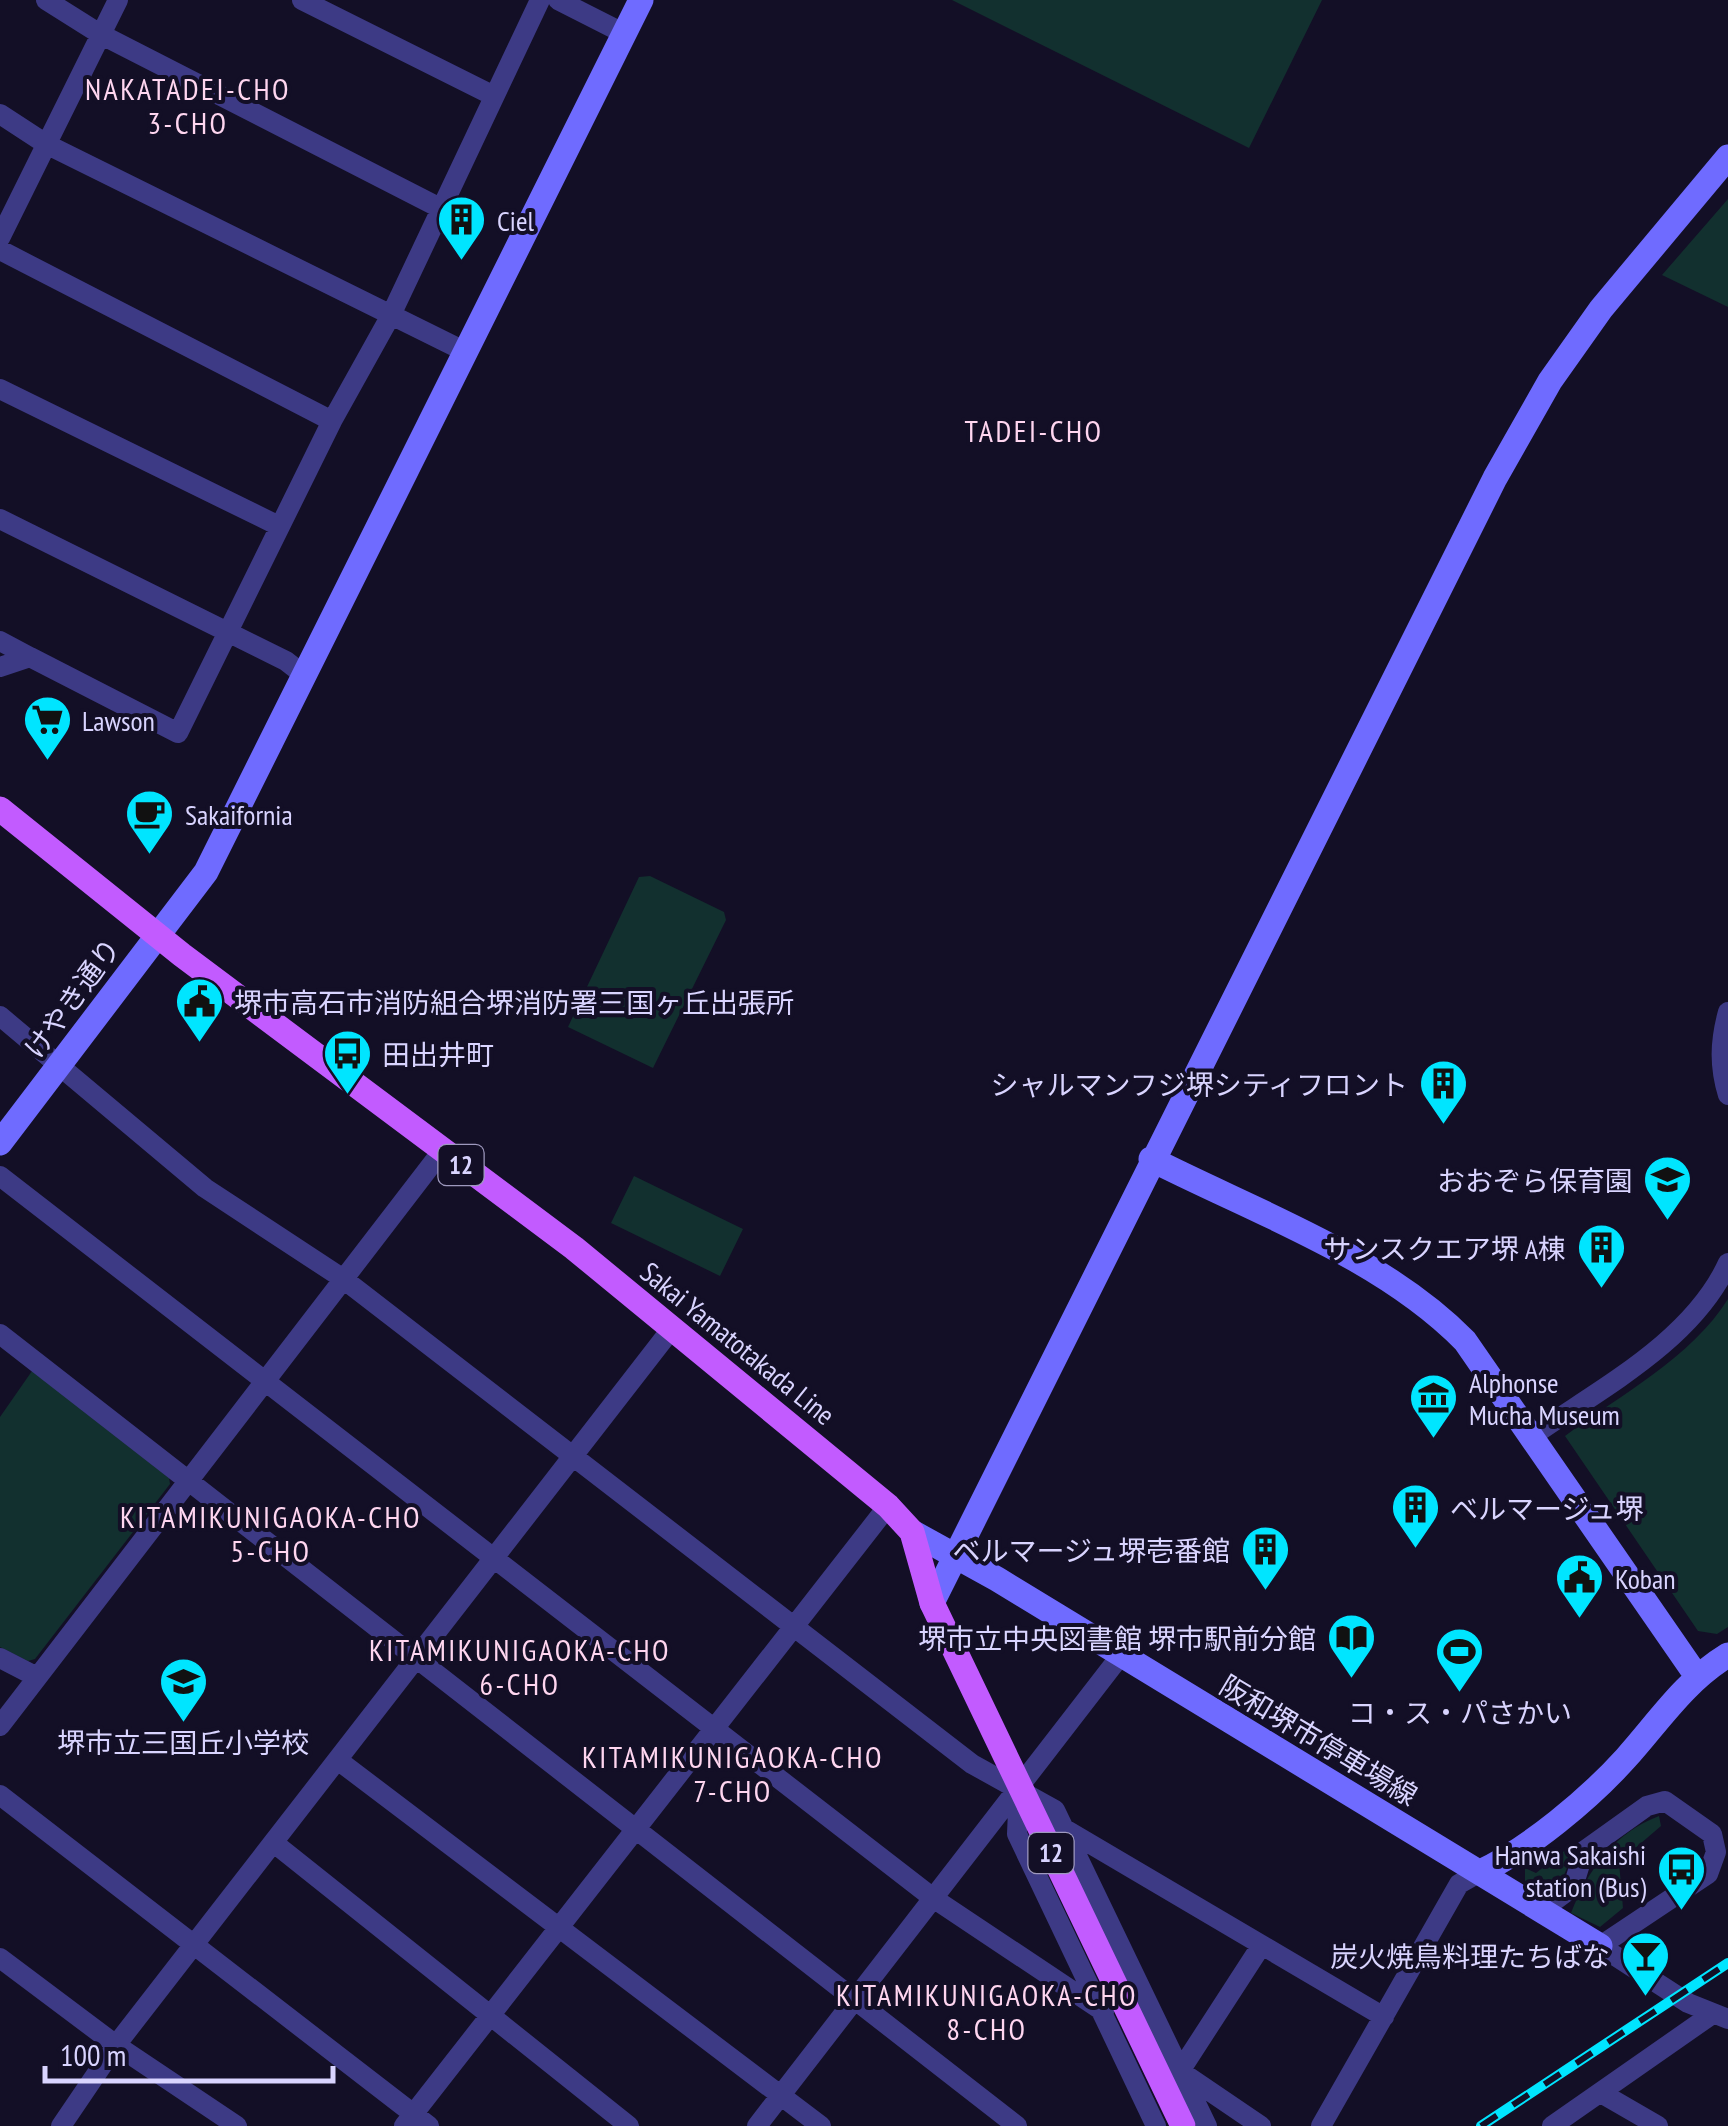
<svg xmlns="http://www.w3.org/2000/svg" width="1728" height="2126" font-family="'PT Sans Narrow','Noto Sans JP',sans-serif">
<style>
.green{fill:#12302f}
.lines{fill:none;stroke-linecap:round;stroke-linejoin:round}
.street{stroke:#3d3a85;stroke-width:20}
.secondary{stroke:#6f6bff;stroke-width:25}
.primary{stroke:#c25bff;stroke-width:25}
.rail-casing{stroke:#00e5ff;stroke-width:10}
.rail{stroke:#130f26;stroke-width:6;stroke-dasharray:19;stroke-linecap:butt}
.labels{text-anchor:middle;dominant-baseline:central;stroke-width:8;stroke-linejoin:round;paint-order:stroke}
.shield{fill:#130f26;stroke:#9e99be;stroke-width:2.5}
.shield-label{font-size:25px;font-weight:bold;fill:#d9d4ff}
.poi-label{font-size:28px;fill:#d9d4ff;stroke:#130f26;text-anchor:start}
.street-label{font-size:28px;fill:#d9d4ff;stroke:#130f26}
.neighbourhood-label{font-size:30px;letter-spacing:2.5px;fill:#ffd6f0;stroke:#130f26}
</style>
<rect width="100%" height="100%" fill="#130f26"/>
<!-- green -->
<path class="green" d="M952,0H1322L1249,148Z
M1728,199V307L1662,275Z
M650,876L724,912L726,920L653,1068L568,1027L639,877Z
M634,1176L743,1229L720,1276L611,1223Z
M1728,1299V1627L1717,1634L1698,1631L1565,1436C1620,1395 1691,1358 1728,1299Z
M32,1371L169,1478L170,1484L35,1659L28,1661L0,1647V1417Z
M1659,1816L1661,1826L1619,1862L1623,1908L1600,1927L1571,1913C1588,1870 1614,1833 1659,1816Z
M1572,1845C1567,1870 1565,1888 1538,1894L1525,1886V1868L1536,1873Z"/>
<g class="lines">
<!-- street -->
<path class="street" d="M46,0L100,34L440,208
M302,0L494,96
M558,0L625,34
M0,114L46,144L466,352
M0,238L118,0
M0,250L332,421
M0,389L279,526
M0,519L286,661L304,675
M0,641L30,657
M0,667L30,657L178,733L332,421L391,315L540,0
M1728,1012C1720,1041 1719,1066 1728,1095
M0,1016L205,1188L342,1278L972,1764L1055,1810L1207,2126
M0,1176L933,1898L1104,2012
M0,1334L1017,2126
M1531,1437C1599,1389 1692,1342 1728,1263
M0,1658L37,1677
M0,1726L442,1151
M339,1761L821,2126
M1019,1787L1017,1834L1156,2126
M0,1795L429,2126
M1065,1829L1384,2017
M274,1843L629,2126
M1542,1910L1573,1887L1584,1851L1647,1806L1665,1801L1712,1834L1716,1852L1708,1874L1600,1946L1688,2003L1728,2019
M1261,1946L1180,2071L1261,2126
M0,1958L116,2045L237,2126
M1601,2093L1658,2126
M61,2126L116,2045L673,1327
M404,2126L888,1506
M757,2126L1121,1655
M1321,2126L1459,1884L1480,1872
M1552,2126L1711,2015"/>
<!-- secondary -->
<path class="secondary" d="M0,1143L206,872L641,0
M1151,1159C1255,1212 1383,1257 1465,1341L1696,1675
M912,1532L997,1579L1600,1946
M932,1603L1495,478L1550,381L1601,309L1728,157
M1480,1872C1529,1849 1589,1799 1626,1758C1660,1720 1684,1682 1728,1655"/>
<!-- primary -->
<path class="primary" d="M0,809L182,955L574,1248L888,1506L912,1532L932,1603L1183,2126"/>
<defs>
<path id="rail" d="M1481,2126L1728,1963"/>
</defs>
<!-- rail casing -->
<use href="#rail" class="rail-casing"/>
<!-- rail -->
<use href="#rail" class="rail"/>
</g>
<!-- icons -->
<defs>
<symbol id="building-pin" viewBox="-11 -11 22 30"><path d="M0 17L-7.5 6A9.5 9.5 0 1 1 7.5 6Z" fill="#00e5ff" stroke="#130f26"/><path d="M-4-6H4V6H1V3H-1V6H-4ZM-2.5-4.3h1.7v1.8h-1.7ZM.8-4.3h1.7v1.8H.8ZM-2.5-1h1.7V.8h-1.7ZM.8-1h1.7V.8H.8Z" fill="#111"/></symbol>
<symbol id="supermarket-pin" viewBox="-11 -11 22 30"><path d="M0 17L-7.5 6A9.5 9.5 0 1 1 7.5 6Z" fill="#00e5ff" stroke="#130f26"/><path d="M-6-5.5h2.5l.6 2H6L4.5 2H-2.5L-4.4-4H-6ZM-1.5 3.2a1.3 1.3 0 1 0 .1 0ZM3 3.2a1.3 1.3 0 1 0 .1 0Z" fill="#111"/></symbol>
<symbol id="cafe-pin" viewBox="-11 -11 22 30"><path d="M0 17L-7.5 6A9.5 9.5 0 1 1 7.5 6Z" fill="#00e5ff" stroke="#130f26"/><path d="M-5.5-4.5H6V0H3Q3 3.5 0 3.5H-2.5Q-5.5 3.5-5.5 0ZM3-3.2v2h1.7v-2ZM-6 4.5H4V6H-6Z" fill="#111"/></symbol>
<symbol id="civic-pin" viewBox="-11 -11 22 30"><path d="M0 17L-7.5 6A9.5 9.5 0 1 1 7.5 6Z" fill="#00e5ff" stroke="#130f26"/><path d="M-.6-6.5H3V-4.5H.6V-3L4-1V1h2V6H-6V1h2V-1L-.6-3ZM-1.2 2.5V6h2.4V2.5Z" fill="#111"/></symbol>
<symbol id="bus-pin" viewBox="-11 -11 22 30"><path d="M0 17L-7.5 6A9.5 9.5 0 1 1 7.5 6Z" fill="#00e5ff" stroke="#130f26"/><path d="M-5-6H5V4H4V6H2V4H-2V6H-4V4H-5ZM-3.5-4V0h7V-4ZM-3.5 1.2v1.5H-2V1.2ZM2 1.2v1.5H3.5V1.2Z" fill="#111"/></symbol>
<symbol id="school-pin" viewBox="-11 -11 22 30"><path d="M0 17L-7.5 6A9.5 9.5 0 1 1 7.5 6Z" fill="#00e5ff" stroke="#130f26"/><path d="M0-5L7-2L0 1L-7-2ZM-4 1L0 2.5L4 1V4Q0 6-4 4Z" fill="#111"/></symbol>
<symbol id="museum-pin" viewBox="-11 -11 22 30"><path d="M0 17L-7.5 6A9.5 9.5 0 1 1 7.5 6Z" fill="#00e5ff" stroke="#130f26"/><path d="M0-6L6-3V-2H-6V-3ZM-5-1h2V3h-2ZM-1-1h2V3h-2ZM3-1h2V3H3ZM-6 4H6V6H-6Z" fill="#111"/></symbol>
<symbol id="library-pin" viewBox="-11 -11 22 30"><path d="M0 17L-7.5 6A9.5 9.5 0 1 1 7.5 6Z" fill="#00e5ff" stroke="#130f26"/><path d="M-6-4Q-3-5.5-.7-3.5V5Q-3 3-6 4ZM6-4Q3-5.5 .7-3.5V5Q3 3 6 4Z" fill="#111"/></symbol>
<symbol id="stadium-pin" viewBox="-11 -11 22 30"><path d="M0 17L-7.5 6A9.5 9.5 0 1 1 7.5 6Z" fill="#00e5ff" stroke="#130f26"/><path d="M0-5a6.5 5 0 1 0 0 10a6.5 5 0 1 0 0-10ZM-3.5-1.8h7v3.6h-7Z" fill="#111"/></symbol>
<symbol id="bar-pin" viewBox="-11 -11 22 30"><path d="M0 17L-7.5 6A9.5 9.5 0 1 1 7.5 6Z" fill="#00e5ff" stroke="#130f26"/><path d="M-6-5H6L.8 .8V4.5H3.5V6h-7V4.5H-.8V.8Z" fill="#111"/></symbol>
</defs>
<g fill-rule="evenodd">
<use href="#building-pin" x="434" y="192" width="55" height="75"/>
<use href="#supermarket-pin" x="20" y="692" width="55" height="75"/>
<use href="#cafe-pin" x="122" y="786" width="55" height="75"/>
<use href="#civic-pin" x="172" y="974" width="55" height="75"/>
<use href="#bus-pin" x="320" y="1026" width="55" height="75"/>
<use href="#building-pin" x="1416" y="1056" width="55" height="75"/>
<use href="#school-pin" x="1640" y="1152" width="55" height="75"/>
<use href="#building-pin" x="1574" y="1220" width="55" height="75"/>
<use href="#museum-pin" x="1406" y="1370" width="55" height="75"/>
<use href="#building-pin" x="1388" y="1480" width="55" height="75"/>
<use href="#building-pin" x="1238" y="1522" width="55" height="75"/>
<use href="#civic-pin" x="1552" y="1550" width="55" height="75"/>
<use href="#library-pin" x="1324" y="1610" width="55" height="75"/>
<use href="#stadium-pin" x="1432" y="1624" width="55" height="75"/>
<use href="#school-pin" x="156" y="1654" width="55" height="75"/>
<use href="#bus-pin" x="1654" y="1842" width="55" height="75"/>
<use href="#bar-pin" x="1618" y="1928" width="55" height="75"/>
</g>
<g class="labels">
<!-- shield labels -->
<g class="shield">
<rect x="438.5" y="1145" width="45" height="40" rx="8"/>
<rect x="1028.5" y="1833" width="45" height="40" rx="8"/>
</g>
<g class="shield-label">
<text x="461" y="1165">12</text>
<text x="1051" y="1853">12</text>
</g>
<!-- poi labels -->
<g class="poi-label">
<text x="497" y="220">Ciel</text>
<text x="82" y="720">Lawson</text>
<text x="185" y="814">Sakaifornia</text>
<text x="234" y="1002">堺市高石市消防組合堺消防署三国ヶ丘出張所</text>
<text x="382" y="1054">田出井町</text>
<text x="1408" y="1084" text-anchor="end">シャルマンフジ堺シティフロント</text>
<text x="1633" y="1180" text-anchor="end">おおぞら保育園</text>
<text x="1566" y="1248" text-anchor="end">サンスクエア堺 A棟</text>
<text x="1469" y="1382">Alphonse<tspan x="1469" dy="32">Mucha Museum</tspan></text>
<text x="1450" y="1508">ベルマージュ堺</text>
<text x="1230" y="1550" text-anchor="end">ベルマージュ堺壱番館</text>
<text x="1615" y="1578">Koban</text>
<text x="1316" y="1638" text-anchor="end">堺市立中央図書館 堺市駅前分館</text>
<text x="1460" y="1712" text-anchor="middle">コ・ス・パさかい</text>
<text x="183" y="1742" text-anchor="middle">堺市立三国丘小学校</text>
<text x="1646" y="1854" text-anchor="end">Hanwa Sakaishi<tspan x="1646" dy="32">station (Bus)</tspan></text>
<text x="1610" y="1956" text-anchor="end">炭火焼鳥料理たちばな</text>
</g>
<!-- street labels -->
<g class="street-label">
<text transform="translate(72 998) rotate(-54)">けやき通り</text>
<text transform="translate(738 1343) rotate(39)">Sakai Yamatotakada Line</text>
<text transform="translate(1319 1740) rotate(31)">阪和堺市停車場線</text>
</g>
<!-- neighbourhood labels -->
<g class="neighbourhood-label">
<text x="188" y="88">NAKATADEI-CHO<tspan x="188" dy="34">3-CHO</tspan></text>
<text x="1034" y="430">TADEI-CHO</text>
<text x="271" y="1516">KITAMIKUNIGAOKA-CHO<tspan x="271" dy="34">5-CHO</tspan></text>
<text x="520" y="1649">KITAMIKUNIGAOKA-CHO<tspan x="520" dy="34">6-CHO</tspan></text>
<text x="733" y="1756">KITAMIKUNIGAOKA-CHO<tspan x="733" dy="34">7-CHO</tspan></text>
<text x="987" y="1994">KITAMIKUNIGAOKA-CHO<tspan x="987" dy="34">8-CHO</tspan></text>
</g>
</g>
<!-- scale -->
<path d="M45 2066v15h288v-15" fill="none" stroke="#d9d4ff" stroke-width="5"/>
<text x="60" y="2066" font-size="30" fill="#d9d4ff" stroke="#130f26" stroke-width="8" paint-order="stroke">100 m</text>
</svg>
